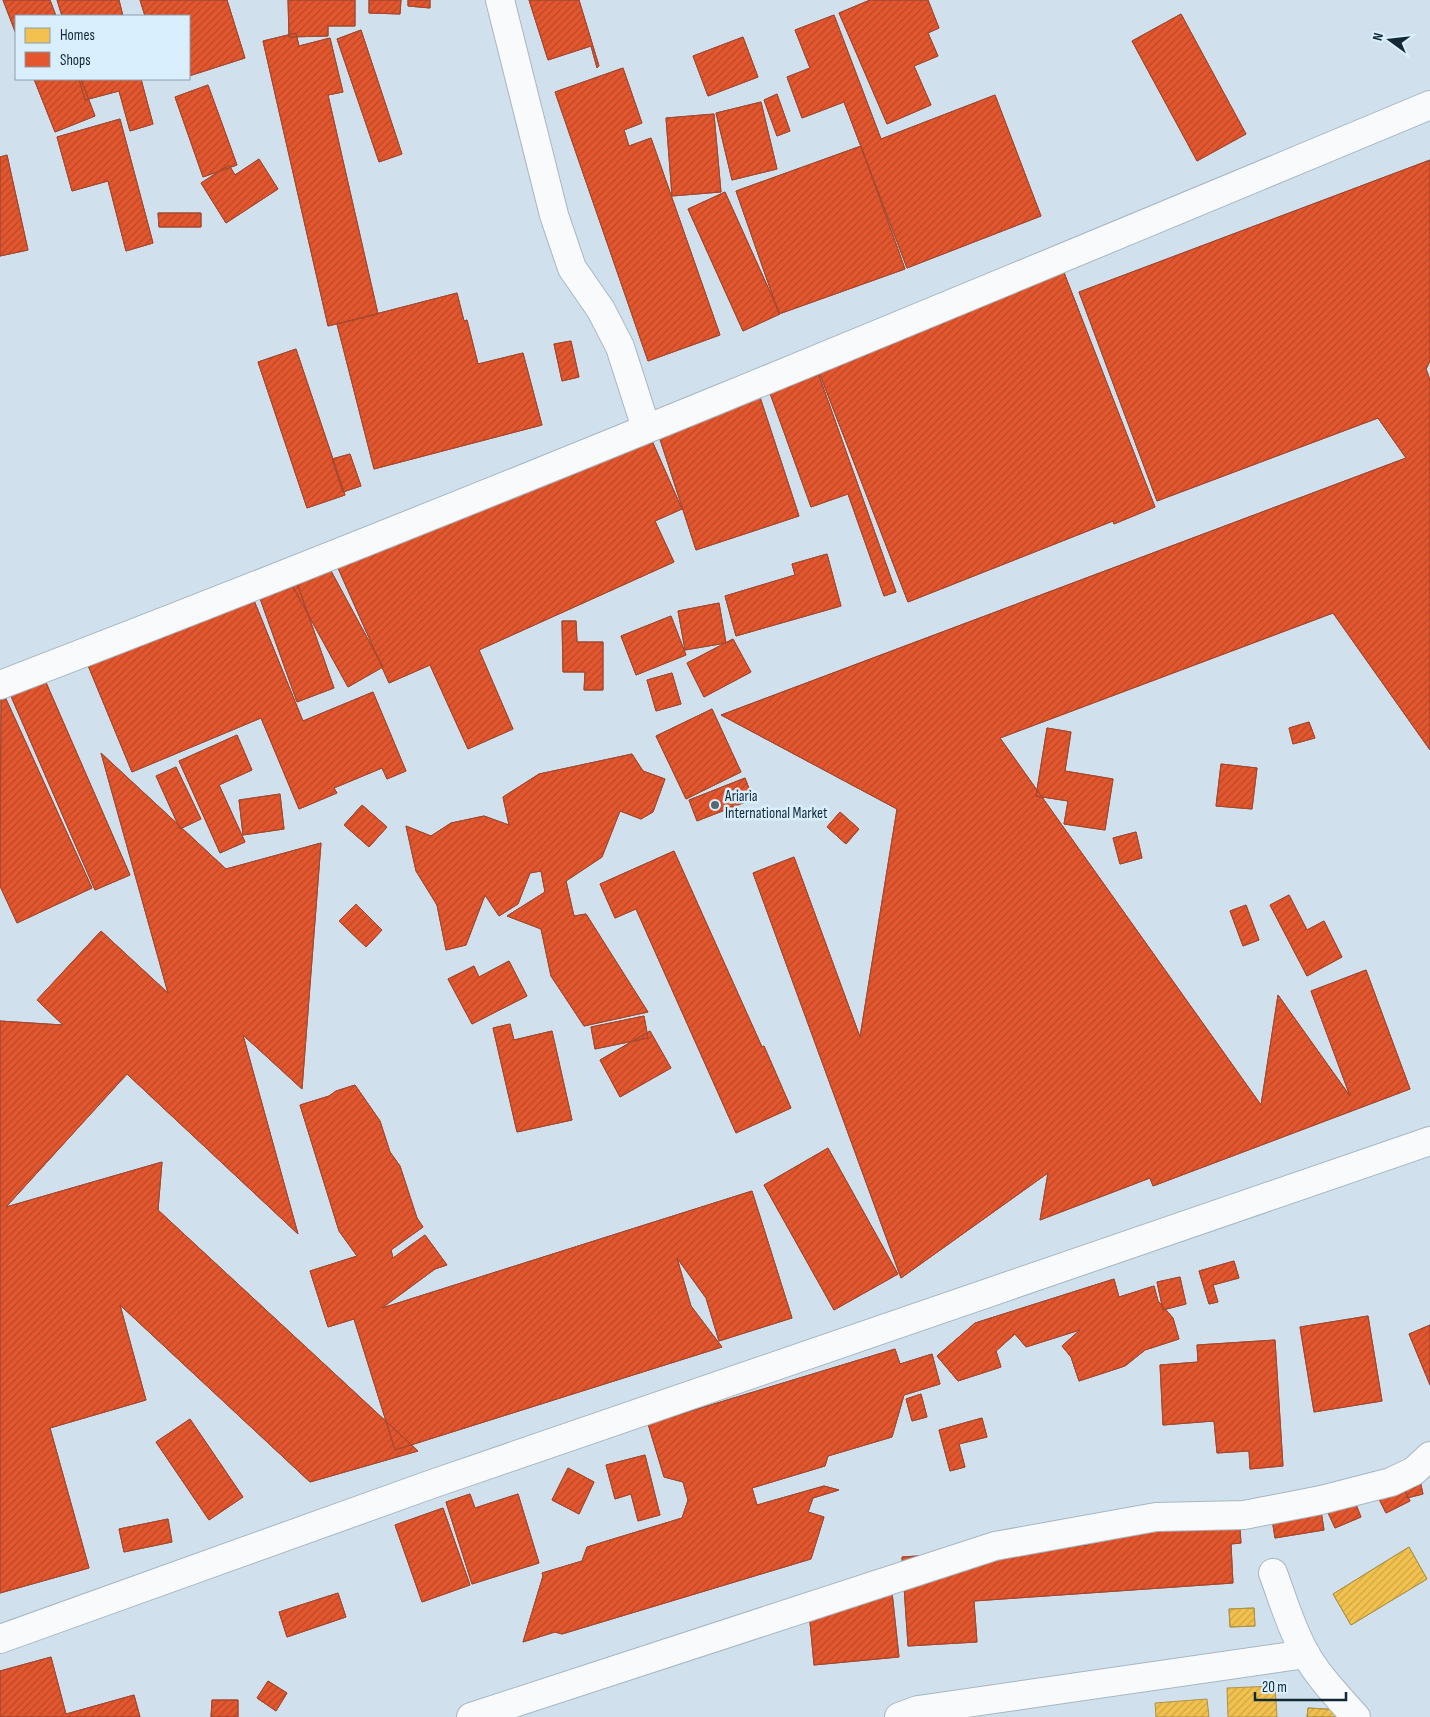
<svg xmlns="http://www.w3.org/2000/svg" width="1430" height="1717" font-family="'Sofia Sans Condensed',sans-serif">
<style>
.homes{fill:url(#homes-hatch);stroke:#af9346}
.shops{fill:url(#shops-hatch);stroke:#a54930}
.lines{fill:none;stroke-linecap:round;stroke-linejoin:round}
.street-casing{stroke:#a6b7c3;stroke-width:30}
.street{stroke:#f8fafc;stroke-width:28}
.poi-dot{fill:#546975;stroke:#daeffe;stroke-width:2}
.labels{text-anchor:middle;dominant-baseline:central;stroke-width:5;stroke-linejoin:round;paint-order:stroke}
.poi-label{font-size:15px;fill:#122835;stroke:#daeffe;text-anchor:start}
</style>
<defs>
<pattern id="homes-hatch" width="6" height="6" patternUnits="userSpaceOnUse" patternTransform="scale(1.25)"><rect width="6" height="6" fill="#f2c14e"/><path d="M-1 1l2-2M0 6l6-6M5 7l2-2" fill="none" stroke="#cea645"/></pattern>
<pattern id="shops-hatch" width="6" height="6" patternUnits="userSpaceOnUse" patternTransform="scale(1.25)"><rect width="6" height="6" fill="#e4572e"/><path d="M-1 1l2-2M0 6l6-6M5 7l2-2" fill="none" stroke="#b74828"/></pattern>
</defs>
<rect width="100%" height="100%" fill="#d0e1ed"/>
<!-- homes -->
<path class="homes" d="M1409,1547L1427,1579L1351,1625L1333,1594Z
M1409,1547L1427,1579L1351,1625L1333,1594Z
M1254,1608L1255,1626L1230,1627L1229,1609Z
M1254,1608L1255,1626L1230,1627L1229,1609Z
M1275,1686L1277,1717H1228L1227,1688Z
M1207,1699L1209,1717H1156L1155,1703Z
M1308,1708L1344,1710L1343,1717H1307Z
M1308,1708L1344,1710L1343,1717H1307Z"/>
<!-- shops -->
<path class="shops" d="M3,0H50L56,16H16V34Z
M3,0H50L56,16H16V34Z
M57,0H119L123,16H62Z
M57,0H119L123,16H62Z
M140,0H227L245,58L189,76V16H145Z
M140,0H227L245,58L189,76V16H145Z
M288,0H355V26H328V36L289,37Z
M288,0H355V26H328V36L289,37Z
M369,0H401L400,14L369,13Z
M369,0H401L400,14L369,13Z
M408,0H430V8L408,6Z
M408,0H430V8L408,6Z
M529,0H579L599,66L597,68L591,46L548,60Z
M529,0H579L599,66L597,68L591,46L548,60Z
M870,0H928L939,28L928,33L938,56L914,66L931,105L887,124L839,13Z
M870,0H928L939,28L928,33L938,56L914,66L931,105L887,124L839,13Z
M1181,14L1246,134L1197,161L1132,41Z
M1181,14L1246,134L1197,161L1132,41Z
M834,15L881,139L995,95L1041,216L907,268L844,102L802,118L787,77L810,68L795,30Z
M834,15L881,139L995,95L1041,216L907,268L844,102L802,118L787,77L810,68L795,30Z
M361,30L402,154L379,162L337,39Z
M361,30L402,154L379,162L337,39Z
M296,33L299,46L330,38L343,92L328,95L378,314L328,326L263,41Z
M296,33L299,46L330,38L343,92L328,95L378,314L328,326L263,41Z
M743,37L758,77L708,96L693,56Z
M743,37L758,77L708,96L693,56Z
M623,68L642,123L624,130L629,146L651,138L720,335L648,361L555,92Z
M623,68L642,123L624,130L629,146L651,138L720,335L648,361L555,92Z
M34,79H81L95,116L55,132Z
M34,79H81L95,116L55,132Z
M79,79H141L153,124L130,131L119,91L85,100Z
M79,79H141L153,124L130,131L119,91L85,100Z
M208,85L237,165L203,177L175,97Z
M208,85L237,165L203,177L175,97Z
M777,94L790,131L777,136L764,100Z
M777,94L790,131L777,136L764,100Z
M761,102L777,169L732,180L716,113Z
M761,102L777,169L732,180L716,113Z
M714,114L721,192L672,196L666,118Z
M714,114L721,192L672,196L666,118Z
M120,119L153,243L126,251L108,181L72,191L57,137Z
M120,119L153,243L126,251L108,181L72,191L57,137Z
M861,146L905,269L779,314L736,191Z
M861,146L905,269L779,314L736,191Z
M7,155L28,250L0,256V157Z
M7,155L28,250L0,256V157Z
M259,159L278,189L226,223L201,183L229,165L235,175Z
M259,159L278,189L226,223L201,183L229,165L235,175Z
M1430,160V361L1426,369L1430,380V750L1333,613L1000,738L1261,1105L1278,995L1350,1096L1311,991L1366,970L1410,1089L1153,1186L1150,1178L1040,1220L1048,1173L901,1278L753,873L794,857L860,1037L897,809L721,715L1406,458L1378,418L1157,501L1079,292Z
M1430,160V361L1426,369L1430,380V750L1333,613L1000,738L1261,1105L1278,995L1350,1096L1311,991L1366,970L1410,1089L1153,1186L1150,1178L1040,1220L1048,1173L901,1278L753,873L794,857L860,1037L897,809L721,715L1406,458L1378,418L1157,501L1079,292Z
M725,192L780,314L743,331L688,209Z
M725,192L780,314L743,331L688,209Z
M158,213H201V227H159Z
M158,213H201V227H159Z
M1063,270L1155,507L1114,524L1113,521L908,602L817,367Z
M1063,270L1155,507L1114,524L1113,521L908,602L817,367Z
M457,293L464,321L467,320L478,364L523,353L542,425L374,469L337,324Z
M457,293L464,321L467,320L478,364L523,353L542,425L374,469L337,324Z
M571,341L579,377L562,381L554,344Z
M571,341L579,377L562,381L554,344Z
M296,349L345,495L307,508L258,362Z
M296,349L345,495L307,508L258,362Z
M816,367L896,592L884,596L848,494L811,507L767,385Z
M816,367L896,592L884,596L848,494L811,507L767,385Z
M759,394L799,516L696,550L656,427Z
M759,394L799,516L696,550L656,427Z
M649,434L682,509L655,521L674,562L479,650L513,729L468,749L430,665L389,683L334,559Z
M649,434L682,509L655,521L674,562L479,650L513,729L468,749L430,665L389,683L334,559Z
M350,454L361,486L343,492L332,459Z
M350,454L361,486L343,492L332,459Z
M827,554L841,606L736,636L725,596L795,575L792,564Z
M827,554L841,606L736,636L725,596L795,575L792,564Z
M324,558L383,667L348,687L288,578Z
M324,558L383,667L348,687L288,578Z
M295,577L334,688L297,702L257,590Z
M295,577L334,688L297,702L257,590Z
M251,593L303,721L373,692L406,771L387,779L382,768L334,788L337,793L299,809L261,718L132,772L87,663Z
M251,593L303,721L373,692L406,771L387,779L382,768L334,788L337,793L299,809L261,718L132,772L87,663Z
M719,603L726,643L685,650L678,611Z
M719,603L726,643L685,650L678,611Z
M671,616L686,655L636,675L621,636Z
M671,616L686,655L636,675L621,636Z
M562,621H576L577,642H603V690H584L585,672H563Z
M562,621H576L577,642H603V690H584L585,672H563Z
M733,639L751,672L704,697L687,663Z
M733,639L751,672L704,697L687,663Z
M41,671L130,875L95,890L7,687Z
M41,671L130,875L95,890L7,687Z
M672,673L681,704L656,711L647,680Z
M672,673L681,704L656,711L647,680Z
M1,688L92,888L17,923L0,886Z
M1,688L92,888L17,923L0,886Z
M712,709L741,772L686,799L656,736Z
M712,709L741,772L686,799L656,736Z
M1309,722L1315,738L1293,744L1289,728Z
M1309,722L1315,738L1293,744L1289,728Z
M1047,728L1071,732L1065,771L1113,779L1105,830L1064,824L1068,801L1036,796Z
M1047,728L1071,732L1065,771L1113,779L1105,830L1064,824L1068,801L1036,796Z
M237,735L252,770L219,785L245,842L220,853L179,761Z
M237,735L252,770L219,785L245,842L220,853L179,761Z
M101,753L226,869L321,843L302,1089L243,1035L298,1234L127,1074L6,1207L162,1162L158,1210L418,1451L310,1482L120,1305L146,1400L50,1428L89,1568L0,1593V1021L63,1025L37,1000L101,931L168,993Z
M101,753L226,869L321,843L302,1089L243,1035L298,1234L127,1074L6,1207L162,1162L158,1210L418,1451L310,1482L120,1305L146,1400L50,1428L89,1568L0,1593V1021L63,1025L37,1000L101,931L168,993Z
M632,754L643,771L665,779L653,812L641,819L620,811L602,857L566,881L574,916L586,914L648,1012L584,1026L551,976L541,929L507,916L545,892L541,871L530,873L518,904L499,916L485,895L466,945L446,950L437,905L416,871L406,826L431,836L451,823L484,816L509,825L503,797L539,774Z
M632,754L643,771L665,779L653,812L641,819L620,811L602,857L566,881L574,916L586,914L648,1012L584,1026L551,976L541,929L507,916L545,892L541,871L530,873L518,904L499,916L485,895L466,945L446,950L437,905L416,871L406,826L431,836L451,823L484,816L509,825L503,797L539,774Z
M1221,764L1257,768L1252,809L1216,806Z
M1221,764L1257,768L1252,809L1216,806Z
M176,767L201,819L180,829L156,776Z
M176,767L201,819L180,829L156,776Z
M745,778L753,799L697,821L689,800Z
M745,778L753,799L697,821L689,800Z
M280,794L284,829L243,835L239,800Z
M280,794L284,829L243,835L239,800Z
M362,805L387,827L369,847L344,825Z
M362,805L387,827L369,847L344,825Z
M840,812L859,829L846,844L827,827Z
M840,812L859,829L846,844L827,827Z
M1136,832L1142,858L1120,864L1113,838Z
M1136,832L1142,858L1120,864L1113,838Z
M674,851L762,1047L764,1046L791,1108L736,1133L636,909L615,918L600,884Z
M674,851L762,1047L764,1046L791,1108L736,1133L636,909L615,918L600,884Z
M1289,895L1307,930L1324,921L1342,957L1307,976L1270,905Z
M1289,895L1307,930L1324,921L1342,957L1307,976L1270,905Z
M356,904L382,930L366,947L339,921Z
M356,904L382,930L366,947L339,921Z
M1246,905L1259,940L1243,946L1230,911Z
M1246,905L1259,940L1243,946L1230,911Z
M509,961L527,996L472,1024L448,979L474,966L479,977Z
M509,961L527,996L472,1024L448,979L474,966L479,977Z
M644,1016L648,1038L595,1049L591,1027Z
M644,1016L648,1038L595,1049L591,1027Z
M510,1024L514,1040L552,1031L572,1120L517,1132L493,1028Z
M510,1024L514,1040L552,1031L572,1120L517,1132L493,1028Z
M650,1031L671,1068L620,1097L600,1060Z
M650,1031L671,1068L620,1097L600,1060Z
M355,1085L380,1121L390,1152L400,1166L417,1218L423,1227L391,1250L393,1258L425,1235L447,1265L435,1269L382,1308L752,1191L792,1318L719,1341L706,1298L677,1258L691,1306L722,1347L395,1450L354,1319L328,1327L310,1271L357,1256L339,1231L300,1105L329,1096L336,1091Z
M355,1085L380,1121L390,1152L400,1166L417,1218L423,1227L391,1250L393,1258L425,1235L447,1265L435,1269L382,1308L752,1191L792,1318L719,1341L706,1298L677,1258L691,1306L722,1347L395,1450L354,1319L328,1327L310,1271L357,1256L339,1231L300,1105L329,1096L336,1091Z
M828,1148L898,1274L834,1310L764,1185Z
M828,1148L898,1274L834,1310L764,1185Z
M1234,1261L1239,1278L1213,1285L1218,1302L1209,1304L1199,1271Z
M1234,1261L1239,1278L1213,1285L1218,1302L1209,1304L1199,1271Z
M1180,1277L1186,1304L1163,1310L1157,1282Z
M1180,1277L1186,1304L1163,1310L1157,1282Z
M1114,1279L1119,1297L1154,1286L1158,1301L1173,1318L1179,1339L1145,1350L1125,1366L1079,1381L1071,1357L1062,1346L1080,1330L1026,1347L1015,1334L996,1351L1001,1367L958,1381L937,1356L975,1323Z
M1114,1279L1119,1297L1154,1286L1158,1301L1173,1318L1179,1339L1145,1350L1125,1366L1079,1381L1071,1357L1062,1346L1080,1330L1026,1347L1015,1334L996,1351L1001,1367L958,1381L937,1356L975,1323Z
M1368,1316L1382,1401L1314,1412L1300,1327Z
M1368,1316L1382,1401L1314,1412L1300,1327Z
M1430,1325V1385L1409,1334Z
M1430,1325V1385L1409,1334Z
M1275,1340L1283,1466L1250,1469L1249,1451L1217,1453L1214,1421L1163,1425L1160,1365L1198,1362L1197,1345Z
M1275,1340L1283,1466L1250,1469L1249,1451L1217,1453L1214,1421L1163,1425L1160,1365L1198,1362L1197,1345Z
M895,1349L900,1364L932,1354L940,1384L904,1395L892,1437L828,1456L825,1466L752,1488L757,1505L824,1486L839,1490L813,1498L808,1512L824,1517L811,1559L562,1634L555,1632L523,1642L543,1576L542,1573L582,1561L587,1547L682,1518L688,1500L683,1482L664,1477L648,1424Z
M895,1349L900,1364L932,1354L940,1384L904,1395L892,1437L828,1456L825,1466L752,1488L757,1505L824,1486L839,1490L813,1498L808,1512L824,1517L811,1559L562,1634L555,1632L523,1642L543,1576L542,1573L582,1561L587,1547L682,1518L688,1500L683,1482L664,1477L648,1424Z
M921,1394L927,1417L912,1421L906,1399Z
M921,1394L927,1417L912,1421L906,1399Z
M982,1418L987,1437L959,1444L965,1467L950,1471L939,1430Z
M982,1418L987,1437L959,1444L965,1467L950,1471L939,1430Z
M190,1419L243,1497L209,1520L156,1442Z
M190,1419L243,1497L209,1520L156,1442Z
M645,1455L660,1515L638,1521L631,1494L615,1499L606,1465Z
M645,1455L660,1515L638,1521L631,1494L615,1499L606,1465Z
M1417,1467L1423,1494L1407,1498L1402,1471Z
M1417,1467L1423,1494L1407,1498L1402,1471Z
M568,1468L594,1482L579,1514L552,1500Z
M568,1468L594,1482L579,1514L552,1500Z
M1397,1474L1410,1501L1386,1513L1373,1487Z
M1397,1474L1410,1501L1386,1513L1373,1487Z
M1351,1492L1361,1517L1335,1528L1324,1504Z
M1351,1492L1361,1517L1335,1528L1324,1504Z
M470,1494L475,1508L518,1494L539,1563L472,1584L446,1502Z
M470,1494L475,1508L518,1494L539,1563L472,1584L446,1502Z
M1319,1498L1324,1530L1275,1538L1270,1506Z
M1319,1498L1324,1530L1275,1538L1270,1506Z
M443,1508L470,1585L422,1602L395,1525Z
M443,1508L470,1585L422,1602L395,1525Z
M1239,1514L1241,1543L1231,1544L1233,1583L974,1601L977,1642L908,1646L902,1557L1089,1545L1088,1524Z
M1239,1514L1241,1543L1231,1544L1233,1583L974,1601L977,1642L908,1646L902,1557L1089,1545L1088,1524Z
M168,1519L172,1542L124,1552L119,1529Z
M168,1519L172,1542L124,1552L119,1529Z
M892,1592L899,1657L814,1665L808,1601Z
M892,1592L899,1657L814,1665L808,1601Z
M338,1593L346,1617L287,1637L279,1612Z
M338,1593L346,1617L287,1637L279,1612Z
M51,1657L66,1714L134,1695L140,1717H0V1671Z
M51,1657L66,1714L134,1695L140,1717H0V1671Z
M268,1681L287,1693L276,1711L257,1698Z
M268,1681L287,1693L276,1711L257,1698Z
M212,1700H238V1717H211Z
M212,1700H238V1717H211Z"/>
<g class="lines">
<defs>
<path id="street" d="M500,0L554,215L572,268L601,310L620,347L646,428
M0,685C480,501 955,303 1430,105
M1273,1573C1283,1600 1291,1628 1305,1653C1318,1676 1338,1697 1356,1717
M0,1639L432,1484L1430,1141
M471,1717L995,1546L1156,1517L1244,1515L1321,1500L1391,1482L1414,1471L1430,1456
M899,1717L918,1710L1306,1654"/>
</defs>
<!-- street casing -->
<use href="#street" class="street-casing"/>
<!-- street -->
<use href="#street" class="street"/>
</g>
<!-- markers -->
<circle class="poi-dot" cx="715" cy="805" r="5"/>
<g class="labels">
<!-- poi labels -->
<g class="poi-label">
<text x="725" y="796">Ariaria<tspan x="725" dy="17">International Market</tspan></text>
</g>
</g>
<!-- legend -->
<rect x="15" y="15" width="175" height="65" fill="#daeffe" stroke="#8a9fae"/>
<rect x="25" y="28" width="25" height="15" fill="#f2c14e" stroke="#8a9fae"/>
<text x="60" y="40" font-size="15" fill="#122835">Homes</text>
<rect x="25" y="52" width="25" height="15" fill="#e4572e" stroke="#8a9fae"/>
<text x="60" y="65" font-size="15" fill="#122835">Shops</text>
<!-- north arrow -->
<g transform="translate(1390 40) rotate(285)" stroke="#daeffe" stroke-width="4" paint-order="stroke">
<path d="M0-4L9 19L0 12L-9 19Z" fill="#122835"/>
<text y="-8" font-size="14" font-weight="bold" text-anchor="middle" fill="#122835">N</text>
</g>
<!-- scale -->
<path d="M1255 1692v8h91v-8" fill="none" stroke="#122835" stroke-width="2.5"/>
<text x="1262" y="1692" font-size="15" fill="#122835" stroke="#daeffe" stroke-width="4" paint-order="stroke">20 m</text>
</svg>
